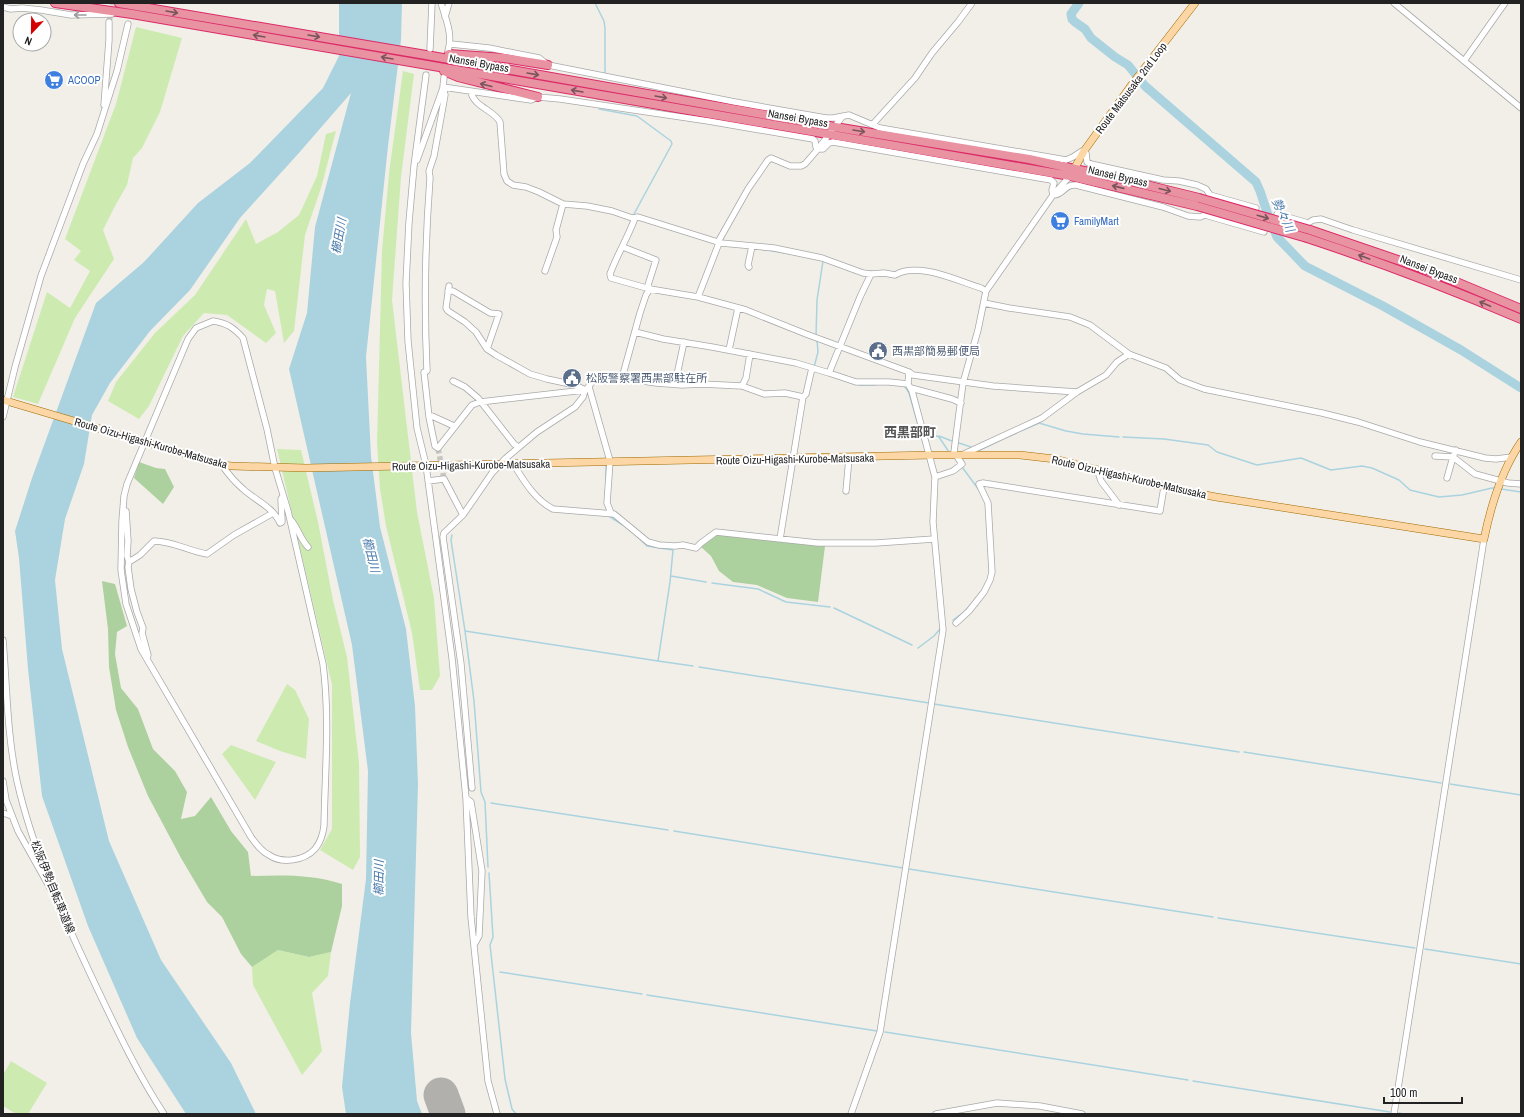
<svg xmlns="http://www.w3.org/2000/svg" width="1524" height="1117" font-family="'Archivo Narrow','Noto Sans JP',sans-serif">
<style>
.grass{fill:#cdebb0}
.forest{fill:#add19e}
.water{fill:#aad3df}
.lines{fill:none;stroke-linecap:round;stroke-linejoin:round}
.stream{stroke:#aad3df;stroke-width:1.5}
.river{stroke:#aad3df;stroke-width:9}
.runway{stroke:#b1b0ac;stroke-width:35}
.minor-tunnel{stroke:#c8c6c1;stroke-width:5.5;stroke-dasharray:5.5 3;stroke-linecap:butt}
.minor-casing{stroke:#a9a9a9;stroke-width:7}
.major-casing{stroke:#a06b00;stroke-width:8}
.highway-casing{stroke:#dc2a67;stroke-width:10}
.minor{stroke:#fff;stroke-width:5.5}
.major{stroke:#fcd6a4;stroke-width:7}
.highway{stroke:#e892a2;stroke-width:8}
.highway-bridge-casing{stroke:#dc2a67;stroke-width:10;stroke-linecap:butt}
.highway-bridge{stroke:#e892a2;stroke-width:8}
.oneway{stroke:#7b545c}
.oneway2{stroke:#9c9c9c}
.labels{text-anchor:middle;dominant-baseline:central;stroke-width:4;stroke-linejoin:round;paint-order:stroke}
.street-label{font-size:11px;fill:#222;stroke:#fff}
.shop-label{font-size:11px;fill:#366cbe;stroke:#fff;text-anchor:start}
.service-label{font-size:11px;fill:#4e5e75;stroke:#fff;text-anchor:start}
.water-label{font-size:12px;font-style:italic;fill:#4a7aab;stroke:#fff}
.quarter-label{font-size:13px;font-weight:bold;fill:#555;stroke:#fff}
</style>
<rect width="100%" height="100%" fill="#f2efe9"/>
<!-- grass -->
<path class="grass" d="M136,27L182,38L160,112L142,148L133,158L127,185L115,206L103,230L114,259L75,318L38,404L13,397L47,292L70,308L90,271L74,260L81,251L65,239L116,104Z
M403,71L414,74L401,177L392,300L417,512L434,598L440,676L432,690H420L412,633L386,526L380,489L377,443L382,251L389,173Z
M336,131L321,188L305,235L294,331L284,343L275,291L267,289L264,305L276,333L266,343L227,315L204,313L183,336L149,406L139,419L108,401L116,382L155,333L195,295L246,219L256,244L278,232L299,215L317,176L326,134Z
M277,449L301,450L318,522L333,600L347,657L359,763L360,857L353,870L320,850L332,829V685Z
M287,684L295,690L309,719L306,759L280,751L256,741Z
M231,745L276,762L255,800L222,754Z
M278,950L309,957L331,952L328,976L312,993L322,1051L302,1075L253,985L252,967Z
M11,1061L47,1083L28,1114H16L3,1106V1075Z"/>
<!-- forest -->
<path class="forest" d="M139,462L156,468L165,469L174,487L163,504L134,478Z
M717,535L825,546L818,602L787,598L757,585L733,582L719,571L711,556L701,547Z
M102,581L115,584L127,626L117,632L115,654L121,688L138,709L153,749L175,771L187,792L181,819L195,816L211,797L231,831L248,852L251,876C282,875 312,874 342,884V906L331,952L309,957L278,950L252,967L241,954L222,917L207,902L181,858L148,796L128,747L116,710L109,667L108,629Z"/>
<!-- water -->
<path class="water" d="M339,3H402L401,40L388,146L366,357L371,456L380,527L406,629L415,706L418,784L411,1033L417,1101L422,1114H346L342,1087L350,1003L366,879L368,771L352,645L289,369L307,313L315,227L351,93L298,154L240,218L190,290L150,331L110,383L92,415L84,464L65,519L55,580L62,649L109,841L161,960L231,1063L256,1114H186L137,1038L88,926L42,796L28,669L19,558L15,531L32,478L96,303L144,262L198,203L250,163L323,88L339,56Z"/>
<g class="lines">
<!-- stream -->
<path class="stream" d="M595,3L604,21L605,28V73
M599,109L637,116L671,141L672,144L634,214
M760,249L791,254
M816,336L817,300L823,261
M814,367L818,352L817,340
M859,385H875
M903,386L906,388L909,393L919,428L921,429
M924,431L939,437L949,452
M939,436L952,441
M1009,436L1039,423L1066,431L1083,434L1119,437
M1123,437L1164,439L1208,445L1217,452L1257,465L1301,458L1331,470L1362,466L1372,468L1399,480L1410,490L1439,497L1462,495L1492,488H1495
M959,443L971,447
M978,451L1000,440
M962,467L979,490
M606,483V464
M1501,489L1521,492
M607,515L623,525
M452,535L451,540L465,631L474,701L481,792L485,802L488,867
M671,576L706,582
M712,583L758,589L786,602L830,607
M834,608L912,645
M953,620L964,612L974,601
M465,631L658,661L670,582L673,550L647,546L636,535
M918,648L934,636L940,629
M658,661L693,666
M699,667L929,703
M934,704L1239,752
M1244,752L1441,783
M1450,784L1521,795
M491,803L668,830
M674,831L903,868
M909,869L1213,917
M489,873L493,937L490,945L505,1079L512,1109L516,1114
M1218,918L1415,948
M1425,949L1521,964
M500,972L642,994
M647,995L877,1031
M885,1032L1188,1080
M1193,1081L1390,1112
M1399,1113L1403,1114
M1433,1114H1441"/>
<!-- river -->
<path class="river" d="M1079,3L1071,14L1072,19L1075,22L1085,29L1091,38L1115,57L1128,65L1145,86L1256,182L1260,191L1267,212L1277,237L1305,266L1383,306L1461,350L1521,388"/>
<!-- runway -->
<path class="runway" d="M441,1095L448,1114"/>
<!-- minor-tunnel -->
<path class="minor-tunnel" d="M109,22L113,3
M599,100L601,81
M438,448L444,479"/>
<defs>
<path id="minor" d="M441,3C446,19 453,35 448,51
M1394,3L1521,108
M3,7L11,9L22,8L41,10L71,15L112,14
M445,17L449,3
M451,44L489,48L539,58L548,65L735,102L826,118H833L849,115L880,128L1066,160L1073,157L1082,151L1086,153L1087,162L1091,164L1163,180L1179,181L1197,185L1206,189L1210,195L1256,208
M430,49L432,3
M1464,61L1505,3
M426,75L414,166L409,222L406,283L408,341L417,428L426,465L452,658L466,798L471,917L488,1081L497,1114
M444,77L443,87L445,95L434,156L429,171L430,178C425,243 424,307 427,371L424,372L429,417L435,446L438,448L472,405L480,402L585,390C590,387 590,382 595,381C603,378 613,381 622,378L656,383L682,385L702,384L742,386L764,394L785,393L803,397
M443,87L531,100L538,97L560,99L708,121L813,139L815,141L816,147L818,149
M471,92C474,107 494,110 500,122L504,174L507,181L513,185L526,187L539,192L563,204L587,206L612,211L632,218L638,217L721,243L774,248L822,258L863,273L871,274L884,273L895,275C917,261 958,281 981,288L986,291
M104,105L109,40V22
M873,124L915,78L932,53L958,22L972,3
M818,149H823L829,143L833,142L1051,180L1054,183L1052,190L1053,195C1063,196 1064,184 1076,185L1163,207L1188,216L1200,217L1205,215L1264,232
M417,160L443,88
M1277,214L1308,223L1313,220L1321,219L1353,230L1521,280
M635,218C628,237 617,255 610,274L611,278L650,289L698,297L746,310L806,334L909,372L913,375L993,386L1077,392
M718,242L748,189L768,160L771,158L790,166H801L805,164L818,149L842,117
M749,267L748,265L752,246
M545,271L557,237L556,230L563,204
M449,286L446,308L448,311L465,322L476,332L487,349L496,355L530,374L547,379L575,385L585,390
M448,291H453L490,313L499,314L487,349
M698,297L719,243
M984,303L1009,308L1070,317L1090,325L1129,354L1166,368L1180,380L1204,389L1322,413L1358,422L1420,442L1485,458L1496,459L1512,457
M213,321C227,323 234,328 243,338L267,429L275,468L288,511L323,664C330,718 325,772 324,826C323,834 320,843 315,849C304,861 282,864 269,855C261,851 256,844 251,837L141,649L126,604L121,570L122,521L124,496L127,484L188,339L196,328Z
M635,332L663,339L712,347L796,363L829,373L856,382H889L908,384
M729,350L738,308
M829,373L860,297L871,274
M622,378L640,313L646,295L650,289L648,285L656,260L623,247
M453,381L465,387L478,398L514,444L518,447
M675,384L684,342
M742,386L746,378L750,354
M589,387L610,461L607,503L611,513
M911,388L952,399L961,403
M3,417L15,367L41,276L83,164L97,134L117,71L128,24
M429,417L432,416L454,426
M1456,450L1453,457L1475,474L1508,483L1521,484
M964,454L1042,418L1077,392L1106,375L1117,362L1129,354
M1435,456L1453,457L1447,478
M222,465C228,474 235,482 243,489C255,500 273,507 280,523L282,522L281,499L283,496
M514,465C524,481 535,500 553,509L614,514L648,542L659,545L675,546L683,545L696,548L701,543L716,532L818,543H876L934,539
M1097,469L1101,481L1119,505
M935,477L953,471L962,464L954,452L963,383L978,330L986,291L1053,195L1070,176
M428,481L444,479L463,515
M846,491L849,458
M126,511L128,541L127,556L129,562L140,555L154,541C173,541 188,551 207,554L234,535L273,513
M290,519C298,527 300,539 308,547
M780,539L803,397L806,394L812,368
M129,562L128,567L131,589L137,612L143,628L142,633L148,655L147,659
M956,623L969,611L984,592L990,580L992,572L988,503L979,484L983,483L1160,511L1164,487
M3,640C7,687 7,735 17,781C33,852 64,918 95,984C116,1028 137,1073 164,1114
M3,781L6,800L18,831L50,888
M472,788L461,664L443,537L444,533L463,515L492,473L506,458L537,432L575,407L583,397L585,390
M466,798L471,802L482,871L479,936L474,945
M3,813L12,816
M851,1114L880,1032L943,630L933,522L935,477L912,391L908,384L909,372
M936,1114L997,1103L1040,1106L1082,1114
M1394,1114L1484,539"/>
<path id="major" d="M1072,173L1084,151L1130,87L1195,3
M3,400L222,465L232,466L306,468L934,455H1020L1055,459L1164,487L1216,497L1484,539C1491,505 1501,471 1521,442"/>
<path id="highway" d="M55,3L132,14L1070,176L1197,206
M119,3L426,55L835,127L1029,159L1130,181L1199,198
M449,54L504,58L548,65
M444,71L458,77L538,97
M1310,230L1430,271L1521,309
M1307,238C1380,262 1451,289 1521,319"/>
</defs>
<!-- minor casing -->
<use href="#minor" class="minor-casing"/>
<!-- major casing -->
<use href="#major" class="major-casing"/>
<!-- highway casing -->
<use href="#highway" class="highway-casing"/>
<!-- minor -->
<use href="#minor" class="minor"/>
<!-- major -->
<use href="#major" class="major"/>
<!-- highway -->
<use href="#highway" class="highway"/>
<defs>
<path id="highway-bridge" d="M1199,198L1310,230
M1197,206L1307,238"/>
</defs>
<!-- highway-bridge casing -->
<use href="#highway-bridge" class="highway-bridge-casing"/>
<!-- highway-bridge -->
<use href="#highway-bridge" class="highway-bridge"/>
</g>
<!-- one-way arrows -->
<defs><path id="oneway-shaft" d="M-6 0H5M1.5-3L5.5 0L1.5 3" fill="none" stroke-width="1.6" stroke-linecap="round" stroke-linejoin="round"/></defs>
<g class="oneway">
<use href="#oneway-shaft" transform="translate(172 12) rotate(10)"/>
<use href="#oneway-shaft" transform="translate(259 36) rotate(-170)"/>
<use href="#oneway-shaft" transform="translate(314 36) rotate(10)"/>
<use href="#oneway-shaft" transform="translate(387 58) rotate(-170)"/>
<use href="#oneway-shaft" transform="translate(533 74) rotate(10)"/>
<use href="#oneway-shaft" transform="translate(486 85) rotate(-166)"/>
<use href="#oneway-shaft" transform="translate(577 91) rotate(-170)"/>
<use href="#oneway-shaft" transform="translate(661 97) rotate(10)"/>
<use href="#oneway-shaft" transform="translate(859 131) rotate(9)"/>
<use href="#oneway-shaft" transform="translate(1118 187) rotate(-167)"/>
<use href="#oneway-shaft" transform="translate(1165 190) rotate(14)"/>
<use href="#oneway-shaft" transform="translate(1263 217) rotate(16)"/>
<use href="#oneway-shaft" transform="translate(1364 257) rotate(-160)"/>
<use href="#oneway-shaft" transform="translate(1485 304) rotate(-157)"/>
</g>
<use class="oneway2" href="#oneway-shaft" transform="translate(80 15) rotate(-180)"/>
<!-- icons -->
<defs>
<symbol id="supermarket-disc" viewBox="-11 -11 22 22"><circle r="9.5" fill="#3f7fe0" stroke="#fff"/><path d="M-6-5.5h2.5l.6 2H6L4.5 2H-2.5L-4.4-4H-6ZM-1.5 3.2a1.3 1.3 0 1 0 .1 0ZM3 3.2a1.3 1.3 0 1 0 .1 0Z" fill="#fff"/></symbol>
<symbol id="civic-disc" viewBox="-11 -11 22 22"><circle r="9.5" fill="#5c6f8a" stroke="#fff"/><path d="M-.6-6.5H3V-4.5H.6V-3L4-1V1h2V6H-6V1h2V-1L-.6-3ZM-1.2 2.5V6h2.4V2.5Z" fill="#fff"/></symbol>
</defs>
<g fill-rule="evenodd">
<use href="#supermarket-disc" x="43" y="69" width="22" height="22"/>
<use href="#supermarket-disc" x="1049" y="210" width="22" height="22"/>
<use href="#civic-disc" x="867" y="340" width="22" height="22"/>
<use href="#civic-disc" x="561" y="367" width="22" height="22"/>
</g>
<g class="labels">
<!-- street labels -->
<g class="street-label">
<text transform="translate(479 63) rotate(10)">Nansei Bypass</text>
<text transform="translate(1131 88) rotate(-53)">Route Matsusaka 2nd Loop</text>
<text transform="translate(798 118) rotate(10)">Nansei Bypass</text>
<text transform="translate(1118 176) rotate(13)">Nansei Bypass</text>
<text transform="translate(1429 269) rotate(21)">Nansei Bypass</text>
<text transform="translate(151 443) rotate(16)">Route Oizu-Higashi-Kurobe-Matsusaka</text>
<text transform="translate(795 459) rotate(-1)">Route Oizu-Higashi-Kurobe-Matsusaka</text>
<text transform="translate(471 465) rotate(-1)">Route Oizu-Higashi-Kurobe-Matsusaka</text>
<text transform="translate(1129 477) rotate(13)">Route Oizu-Higashi-Kurobe-Matsusaka</text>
<text transform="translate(53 887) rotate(68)">松阪伊勢自転車道線</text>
</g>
<!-- shop labels -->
<g class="shop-label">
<text x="68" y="80">ACOOP</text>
<text x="1074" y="221">FamilyMart</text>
</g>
<!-- service labels -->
<g class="service-label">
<text x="892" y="351">西黒部簡易郵便局</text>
<text x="586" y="378">松阪警察署西黒部駐在所</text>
</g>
<!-- water labels -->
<g class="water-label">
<text transform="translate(1283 215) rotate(65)">勢々川</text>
<text transform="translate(339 236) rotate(-80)">櫛田川</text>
<text transform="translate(371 555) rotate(76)">櫛田川</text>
<text transform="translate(379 878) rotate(-89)">櫛田川</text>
</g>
<!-- quarter labels -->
<g class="quarter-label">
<text x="910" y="432">西黒部町</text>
</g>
</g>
<!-- border -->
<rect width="1524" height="1117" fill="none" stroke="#222222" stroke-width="8"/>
<!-- north arrow -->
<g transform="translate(32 32) rotate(202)"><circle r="19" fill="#ffffff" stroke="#a7a7a7"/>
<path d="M0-3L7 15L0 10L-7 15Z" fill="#d40000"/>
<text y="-6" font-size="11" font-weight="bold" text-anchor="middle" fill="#222222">N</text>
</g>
<!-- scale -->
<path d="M1384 1097v6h78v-6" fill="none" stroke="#222222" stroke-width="2"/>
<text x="1390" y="1097" font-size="12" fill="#222222" stroke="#ffffff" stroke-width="3" paint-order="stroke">100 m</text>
</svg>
